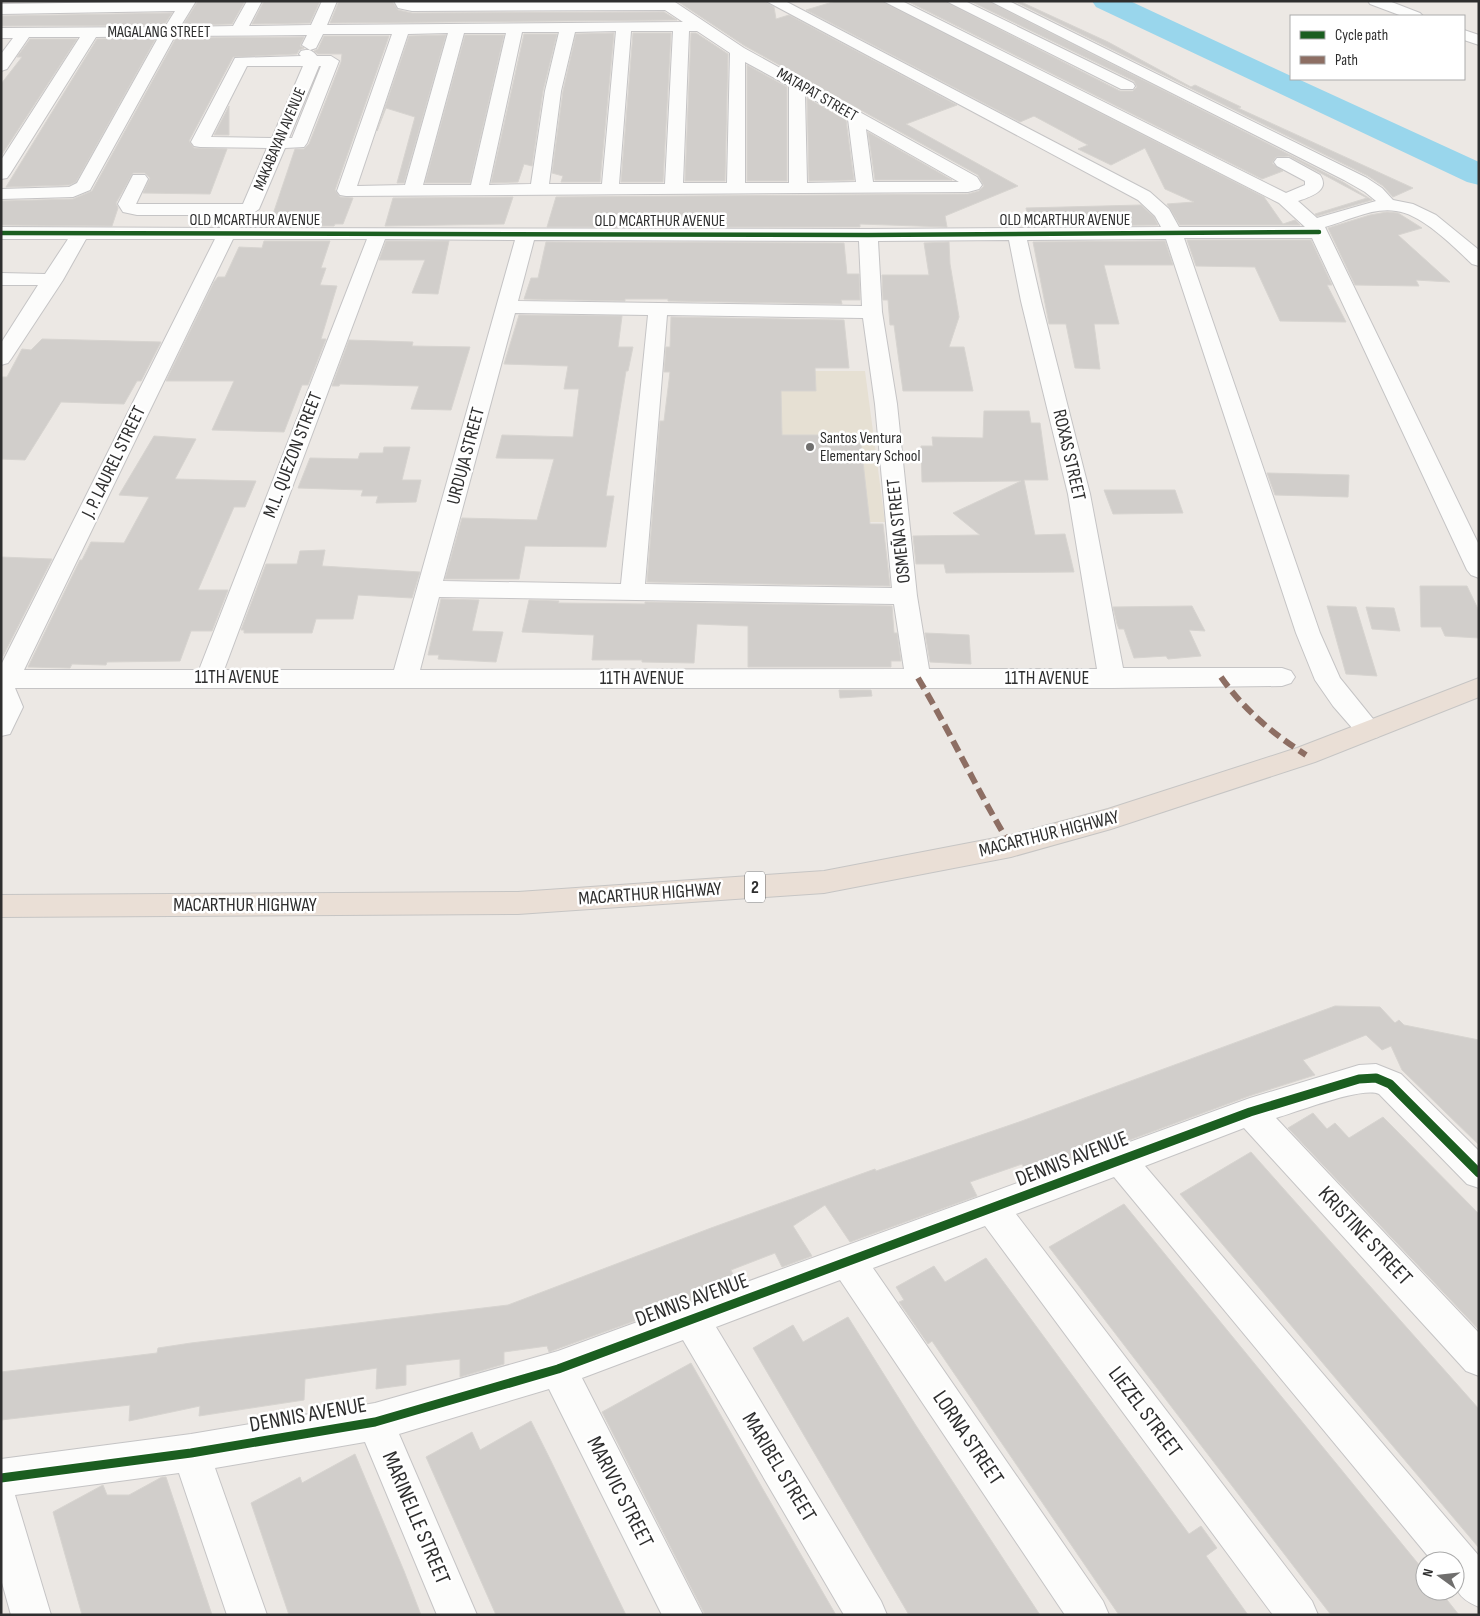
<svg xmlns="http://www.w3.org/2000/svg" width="1480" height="1616" font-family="'Sofia Sans Condensed',sans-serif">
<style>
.education{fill:#e6e0d3}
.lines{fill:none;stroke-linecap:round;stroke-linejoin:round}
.river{fill:#99d6ec;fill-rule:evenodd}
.building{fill:#d1cecb;stroke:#d7d4d0}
.minor-casing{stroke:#c5c4c5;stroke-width:2}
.highway-casing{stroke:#c6c5c4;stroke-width:2}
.minor{fill:#fcfcfb;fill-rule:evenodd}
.highway{fill:#eadfd6;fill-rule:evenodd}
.quiet{stroke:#8d6e63;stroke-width:6;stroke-dasharray:12 6;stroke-linecap:butt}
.cycleway-far1-casing{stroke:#fff;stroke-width:6}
.cycleway-casing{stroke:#fff;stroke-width:12}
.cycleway-far1{stroke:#1b5e20;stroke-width:4.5}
.cycleway{stroke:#1b5e20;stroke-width:9}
.poi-dot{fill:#706f6e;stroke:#fff;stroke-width:2}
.labels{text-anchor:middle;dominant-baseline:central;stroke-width:5;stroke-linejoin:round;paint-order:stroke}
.far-street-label{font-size:16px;fill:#2e2e2e;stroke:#fff}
.far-poi-label{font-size:16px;fill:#2e2e2e;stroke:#fff;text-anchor:start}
.shield{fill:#fff;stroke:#6d6d6d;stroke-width:1}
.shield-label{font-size:18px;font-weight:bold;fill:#2e2e2e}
.street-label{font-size:19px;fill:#2e2e2e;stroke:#fff}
.near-street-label{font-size:22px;fill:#2e2e2e;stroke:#fff}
</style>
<rect width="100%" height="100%" fill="#ece8e4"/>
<!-- education -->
<path class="education" d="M742,371H865L885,522H747Z"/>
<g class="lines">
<!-- river -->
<path class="river" d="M1092,1H1130L1291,76V79H1298L1479,162V185L1467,182L1096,7Z"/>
</g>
<!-- building -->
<path class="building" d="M198,1H245L232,24L183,25Z
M264,1H320L310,23L252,24Z
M339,1H392L398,10L412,13L664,12L677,20L330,23Z
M677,1H764L774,7L776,19L789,15L957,105L906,124L1018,186L945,216L947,227L860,224V227H547L556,197L968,194L979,191L984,186L978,175L745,46Z
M836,1H881L1264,197L1283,224L1295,220L1300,225H1180L1167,204L1194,202L1165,189L1145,148L1111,165L1078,149L1088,145L1034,116L1020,122L806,10Z
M907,1H944L1120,91H1133L1137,87L1134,81L970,1H988L1343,182L1372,200L1317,216L1315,214L1367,198L1289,156L1276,157L1272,163L1283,171L1262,179Z
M1014,1H1019L1108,42L1191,87L1195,85L1241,107L1238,108L1413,188L1393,197L1383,186L1368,176Z
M172,13L164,25L1,26V16Z
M614,33L600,182H561L563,176L552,173L563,91L576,34Z
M633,33H671L663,182H621Z
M691,33H696L728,54L725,181H685Z
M524,34H557L543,91L532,166L524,164L518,182L491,183Z
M446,35L404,183H397L415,117L386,108L377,131L409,36Z
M465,35H504L470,183H425Z
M324,36H389L335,190L340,197L353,198L343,224H335L334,226H269L295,149H304L309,144L341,62L342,54H318L314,51L318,49Z
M304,37L300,46L304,48L299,50L297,54L233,57L189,141L194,148L227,149L210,194L143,193L150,178L145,173H133L116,203L118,208L112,226L1,225V201L73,199L92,191L176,38Z
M156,38L76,182L69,185L6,187L97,39Z
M30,39H77L1,156V84L22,57H17Z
M747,65L787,87V181H747Z
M807,98L846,120L854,180L809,181Z
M229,106V135H214Z
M868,132L952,180H875Z
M513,197L504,224L385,226L393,198Z
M1141,205L1154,217L1158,225L1030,226L1026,208Z
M1387,212L1398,213L1422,228L1398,235L1450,282L1416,280L1419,286L1355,285L1328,228L1370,215Z
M1187,240H1311L1332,285H1327L1346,322L1280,321L1255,267L1196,266Z
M264,241H330L321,268H326L320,285L337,286L321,339H326L308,385H302L284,432L212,430L234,381H166L214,282L218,277H225L239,247L262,248Z
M386,241H449L438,294L412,293L425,260H379Z
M1165,241L1173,265H1104L1119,324H1094L1100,369L1075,368L1066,324H1049L1033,242Z
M546,242L844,243L847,274H859L860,300H841L842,304L668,301V299H625V301L524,299L531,278H538Z
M949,242L950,264L959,317L949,347H964L973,391H903L894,325H890L888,300H883L882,275H929L924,243Z
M519,315L622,316L618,347H633L628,371H626L606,496H614L606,547L525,546L519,579H445L462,518L537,520L554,459L496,458L502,435L573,437L579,389H564L568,366L504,364Z
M671,317L844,320L849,368H815L816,391H781L782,435H860L870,524H883L890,586L647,582L660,421H664L670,372H664L666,347H670Z
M42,339L161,342L141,381H137L124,404L61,402L25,460L1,459V377H7L22,349L31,350Z
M349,340L413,342L412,346L470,347L451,410L411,409L419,386L340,384L339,386H332Z
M984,411H1029L1031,423H1040L1048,480H1024L1035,535L1065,534L1074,572L946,573L944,564H916L913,536L980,535L953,513L1021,481L922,482L921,446H933L932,437L983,438Z
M154,436L196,439L175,479L256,481L245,507H234L198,590H228L212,631H191L180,661L107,662L106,665L72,664L70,668L28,667L80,560H82L91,542L124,543L149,497L119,495Z
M384,447H410L402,480H421L416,502L376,503L378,496H361L363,490L298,488L310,458L358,459L360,453H383Z
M1267,473L1349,475L1348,497L1275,495Z
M1104,490H1175L1183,513L1113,514Z
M325,550L322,566L420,572L412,598L358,595L353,619H316L312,633H244V630H241L266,564H297L300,551Z
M1,557L52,559L1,660Z
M1420,586H1467L1479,611V638L1445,636L1441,627H1421Z
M441,599L479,600L472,631L503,632L496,662L438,659L439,655H428Z
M529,600L559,601L558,603L645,604V602L892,606L894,633H897L901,661H891V667H748V626L697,624L694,663L642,662V660H592L594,635L522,632Z
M1192,606L1205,631L1189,630L1201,656L1168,659L1166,656L1134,658L1124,629H1119L1117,624L1113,607Z
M1327,606L1356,607L1377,676L1346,674Z
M1366,607L1394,608L1400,631L1372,629Z
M925,633L969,635L971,664L930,662Z
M839,690H871L872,696L840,698Z
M1335,1006L1380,1007L1395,1023L1399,1020L1404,1025L1479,1040V1145L1402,1070L1391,1046L1382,1050L1366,1035L1303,1060L1315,1075L1249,1096L1029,1177L1022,1164L970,1182L977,1196L850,1242L825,1205L793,1226L812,1256L782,1267L775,1253L731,1270L737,1284L557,1349L549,1352L547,1346L504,1352V1364L460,1377V1359L406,1365V1385L376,1389L377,1368L305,1379L304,1400L199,1416L200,1406L129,1421L130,1405L1,1420V1372L157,1353L158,1348L191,1343L508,1305L711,1228L875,1169L876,1171L1019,1122Z
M1313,1113L1327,1129L1335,1123L1349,1138L1383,1117L1479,1214V1330L1288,1128Z
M1251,1152L1479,1409V1548L1180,1194Z
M1124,1204L1425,1572V1591H1440L1459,1615H1331L1049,1247Z
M986,1258L1189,1534L1201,1526L1217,1548L1206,1556L1248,1615H1119L932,1341L928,1344L899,1302L904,1300L896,1287L934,1266L945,1282Z
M848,1317L915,1424L1040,1615H909L753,1348L793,1325L803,1342Z
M691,1363L764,1491L836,1615H705L602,1412Z
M531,1421L550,1459L626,1615H496L426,1457L472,1432L480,1450Z
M355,1454L404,1571L421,1615H289L251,1503L300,1477L302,1483Z
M162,1477H166L212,1615H82L53,1512L103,1485L107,1495H129Z"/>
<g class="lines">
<defs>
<path id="minor" d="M196,1L180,27L233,26L247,1H262L249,26L311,25L322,1H337L327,25L683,22L665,10L412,11L398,8L394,1L675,2L744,48L977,177L982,185L979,189L968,192L346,196L340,195L337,191L392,34H323L316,48L310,50L302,45L307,35L175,36L90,190L73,197L1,199V189L69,187L77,183L159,36L96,37L10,174L7,178L1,179V160L80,37H29L7,69L1,71V54L13,38H1V28L165,27L175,11L1,14V4ZM616,31L602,184H549L561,91L575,32ZM631,31H673L665,184H619ZM689,31H697L730,53L727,183H683ZM522,32H559L545,91L531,184L489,185ZM448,33L405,185L357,186L408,34ZM464,33H506L471,185H423ZM745,62L789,86V183H745ZM805,95L848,119L856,182L807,183ZM866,129L959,182H873Z
M766,1H785L1150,192L1169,209L1179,227H1305L1279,203L883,1H902L1286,193L1305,185V181L1277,166L1274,162L1277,158H1289L1320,175C1331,191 1309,197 1298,201L1317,218L1376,201L1365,192L1344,180L990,1H1009L1367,178L1382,188L1393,200L1413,204L1436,215L1479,250V266L1472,264C1454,247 1422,214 1396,211C1373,207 1347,221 1325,227L1479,545V578L1471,575L1467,570L1312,238H1184L1320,633L1340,678L1382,730L1378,737L1369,739L1360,737L1333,706L1315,680L1296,633L1166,239L1027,240L1041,301L1090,494L1123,668H1282L1291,671L1295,677L1291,683L1282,686L1112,688H15L23,707L10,734L1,736V665L215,239H86L63,280L11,359L8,363L1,365V343L38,285H1V273L45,274L68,239H1V227L220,228L228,215H137L123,212L118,204L133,175H145L148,179L136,204H243L267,148L200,147L194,146L191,142L235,58L301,56L299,54L301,51C309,49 312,50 317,56H331L339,61L307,143L304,147L285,148L259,209L242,222L239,228L868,229L1161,227L1155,216L1138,200ZM247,66H303L272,138L211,137ZM319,66H321L292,138H289ZM233,239H367L199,670H24ZM385,239L515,240L394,670H224ZM534,240L859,241L862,306L518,301ZM1009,240L1021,301L1068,494L1097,669H929L917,596L897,404L882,312L878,241ZM515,313L648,315L621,584L443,581ZM667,315L863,318L875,404L892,588L645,584ZM439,597L894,604L904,669L420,670Z
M946,1H965L1133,83L1135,86L1133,89H1121Z
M1368,1H1389L1420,13L1423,16H1402L1370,4Z
M1464,30L1479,35V45L1464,40Z
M1376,1064L1401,1074L1479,1151V1188L1467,1184L1379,1094C1362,1086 1297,1112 1276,1118L1479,1333V1376L1466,1371L1244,1128L1145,1166L1479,1556V1607C1453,1596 1455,1587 1455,1561H1432L1114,1177L1016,1214L1312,1601L1318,1615H1273L985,1226L873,1268L1103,1601L1109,1615H1065L840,1280L716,1327L881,1601L887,1615H844L683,1340L582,1378L703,1615H662L549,1389L399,1434L477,1615H437L365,1442L215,1468L267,1615H227L179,1473L15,1495L51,1615H11L1,1579V1459L191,1434L375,1403L558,1351L1250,1098L1359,1065Z"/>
<path id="highway" d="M1479,678V697L1315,762L1111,829L1011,857L824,893L518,914L1,917V895L518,892L824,871L1011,835L1108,809L1297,748Z"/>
</defs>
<!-- minor casing -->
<use href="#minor" class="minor-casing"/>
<!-- highway casing -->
<use href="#highway" class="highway-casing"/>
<!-- minor -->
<use href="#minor" class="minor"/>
<!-- highway -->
<use href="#highway" class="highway"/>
<!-- quiet -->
<path class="quiet" d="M1221,677C1244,710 1272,733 1306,755
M918,678C951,733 977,791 1011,846"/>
<defs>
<path id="cycleway-far1" d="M1,233L868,235L1319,232"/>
<path id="cycleway" d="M1,1478L191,1453L375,1422L558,1369L1250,1112L1359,1079L1376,1078L1390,1084L1479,1173"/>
</defs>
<!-- cycleway-far1 casing -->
<use href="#cycleway-far1" class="cycleway-far1-casing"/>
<!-- cycleway casing -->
<use href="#cycleway" class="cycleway-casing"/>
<!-- cycleway-far1 -->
<use href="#cycleway-far1" class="cycleway-far1"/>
<!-- cycleway -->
<use href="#cycleway" class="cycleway"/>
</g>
<!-- markers -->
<circle class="poi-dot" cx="810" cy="447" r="5"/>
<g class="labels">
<!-- far-street labels -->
<g class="far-street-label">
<text x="159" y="32">MAGALANG STREET</text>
<text transform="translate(817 95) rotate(30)">MATAPAT STREET</text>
<text transform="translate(280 139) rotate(-67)">MAKABAYAN AVENUE</text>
<text x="255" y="220">OLD MCARTHUR AVENUE</text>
<text x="1065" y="220">OLD MCARTHUR AVENUE</text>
<text x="660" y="221">OLD MCARTHUR AVENUE</text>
</g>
<!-- far-poi labels -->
<g class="far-poi-label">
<text x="820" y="438">Santos Ventura<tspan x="820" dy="18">Elementary School</tspan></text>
</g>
<!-- shield labels -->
<rect class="shield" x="745" y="871.5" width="20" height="31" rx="4"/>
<g class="shield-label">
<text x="755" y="887">2</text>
</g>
<!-- street labels -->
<g class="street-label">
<text transform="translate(293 455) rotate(-69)">M.L. QUEZON STREET</text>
<text transform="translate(1069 455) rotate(77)">ROXAS STREET</text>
<text transform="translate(466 456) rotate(-75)">URDUJA STREET</text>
<text transform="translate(114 462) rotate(-64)">J. P. LAUREL STREET</text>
<text transform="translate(899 531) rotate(-96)">OSMEÑA STREET</text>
<text x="237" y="677">11TH AVENUE</text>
<text x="642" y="678">11TH AVENUE</text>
<text x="1047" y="678">11TH AVENUE</text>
<text transform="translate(1049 834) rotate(-14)">MACARTHUR HIGHWAY</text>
<text transform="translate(650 894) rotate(-4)">MACARTHUR HIGHWAY</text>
<text x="245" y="905">MACARTHUR HIGHWAY</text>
</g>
<!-- near-street labels -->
<g class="near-street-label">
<text transform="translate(1072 1159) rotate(-21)">DENNIS AVENUE</text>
<text transform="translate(1365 1236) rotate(47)">KRISTINE STREET</text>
<text transform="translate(692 1300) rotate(-20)">DENNIS AVENUE</text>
<text transform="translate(1145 1412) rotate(53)">LIEZEL STREET</text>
<text transform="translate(308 1415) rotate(-10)">DENNIS AVENUE</text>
<text transform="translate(968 1438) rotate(56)">LORNA STREET</text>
<text transform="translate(779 1467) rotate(59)">MARIBEL STREET</text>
<text transform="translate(620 1492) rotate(63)">MARIVIC STREET</text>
<text transform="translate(416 1518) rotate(67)">MARINELLE STREET</text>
</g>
</g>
<!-- border -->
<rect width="1480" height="1616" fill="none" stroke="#2e2e2e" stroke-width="5"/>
<!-- legend -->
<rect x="1290" y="15" width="175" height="65" fill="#ffffff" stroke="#ababab"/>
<rect x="1300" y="31" width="25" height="8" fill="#1b5e20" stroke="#ababab"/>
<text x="1335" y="40" font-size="15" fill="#2e2e2e">Cycle path</text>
<rect x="1300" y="56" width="25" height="8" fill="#8d6e63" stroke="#ababab"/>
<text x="1335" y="65" font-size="15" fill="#2e2e2e">Path</text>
<!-- north arrow -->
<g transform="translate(1440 1576) rotate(285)"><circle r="24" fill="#ffffff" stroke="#ababab"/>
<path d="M0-4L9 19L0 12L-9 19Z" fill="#706f6e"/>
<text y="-8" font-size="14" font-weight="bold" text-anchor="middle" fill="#2e2e2e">N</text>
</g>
</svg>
